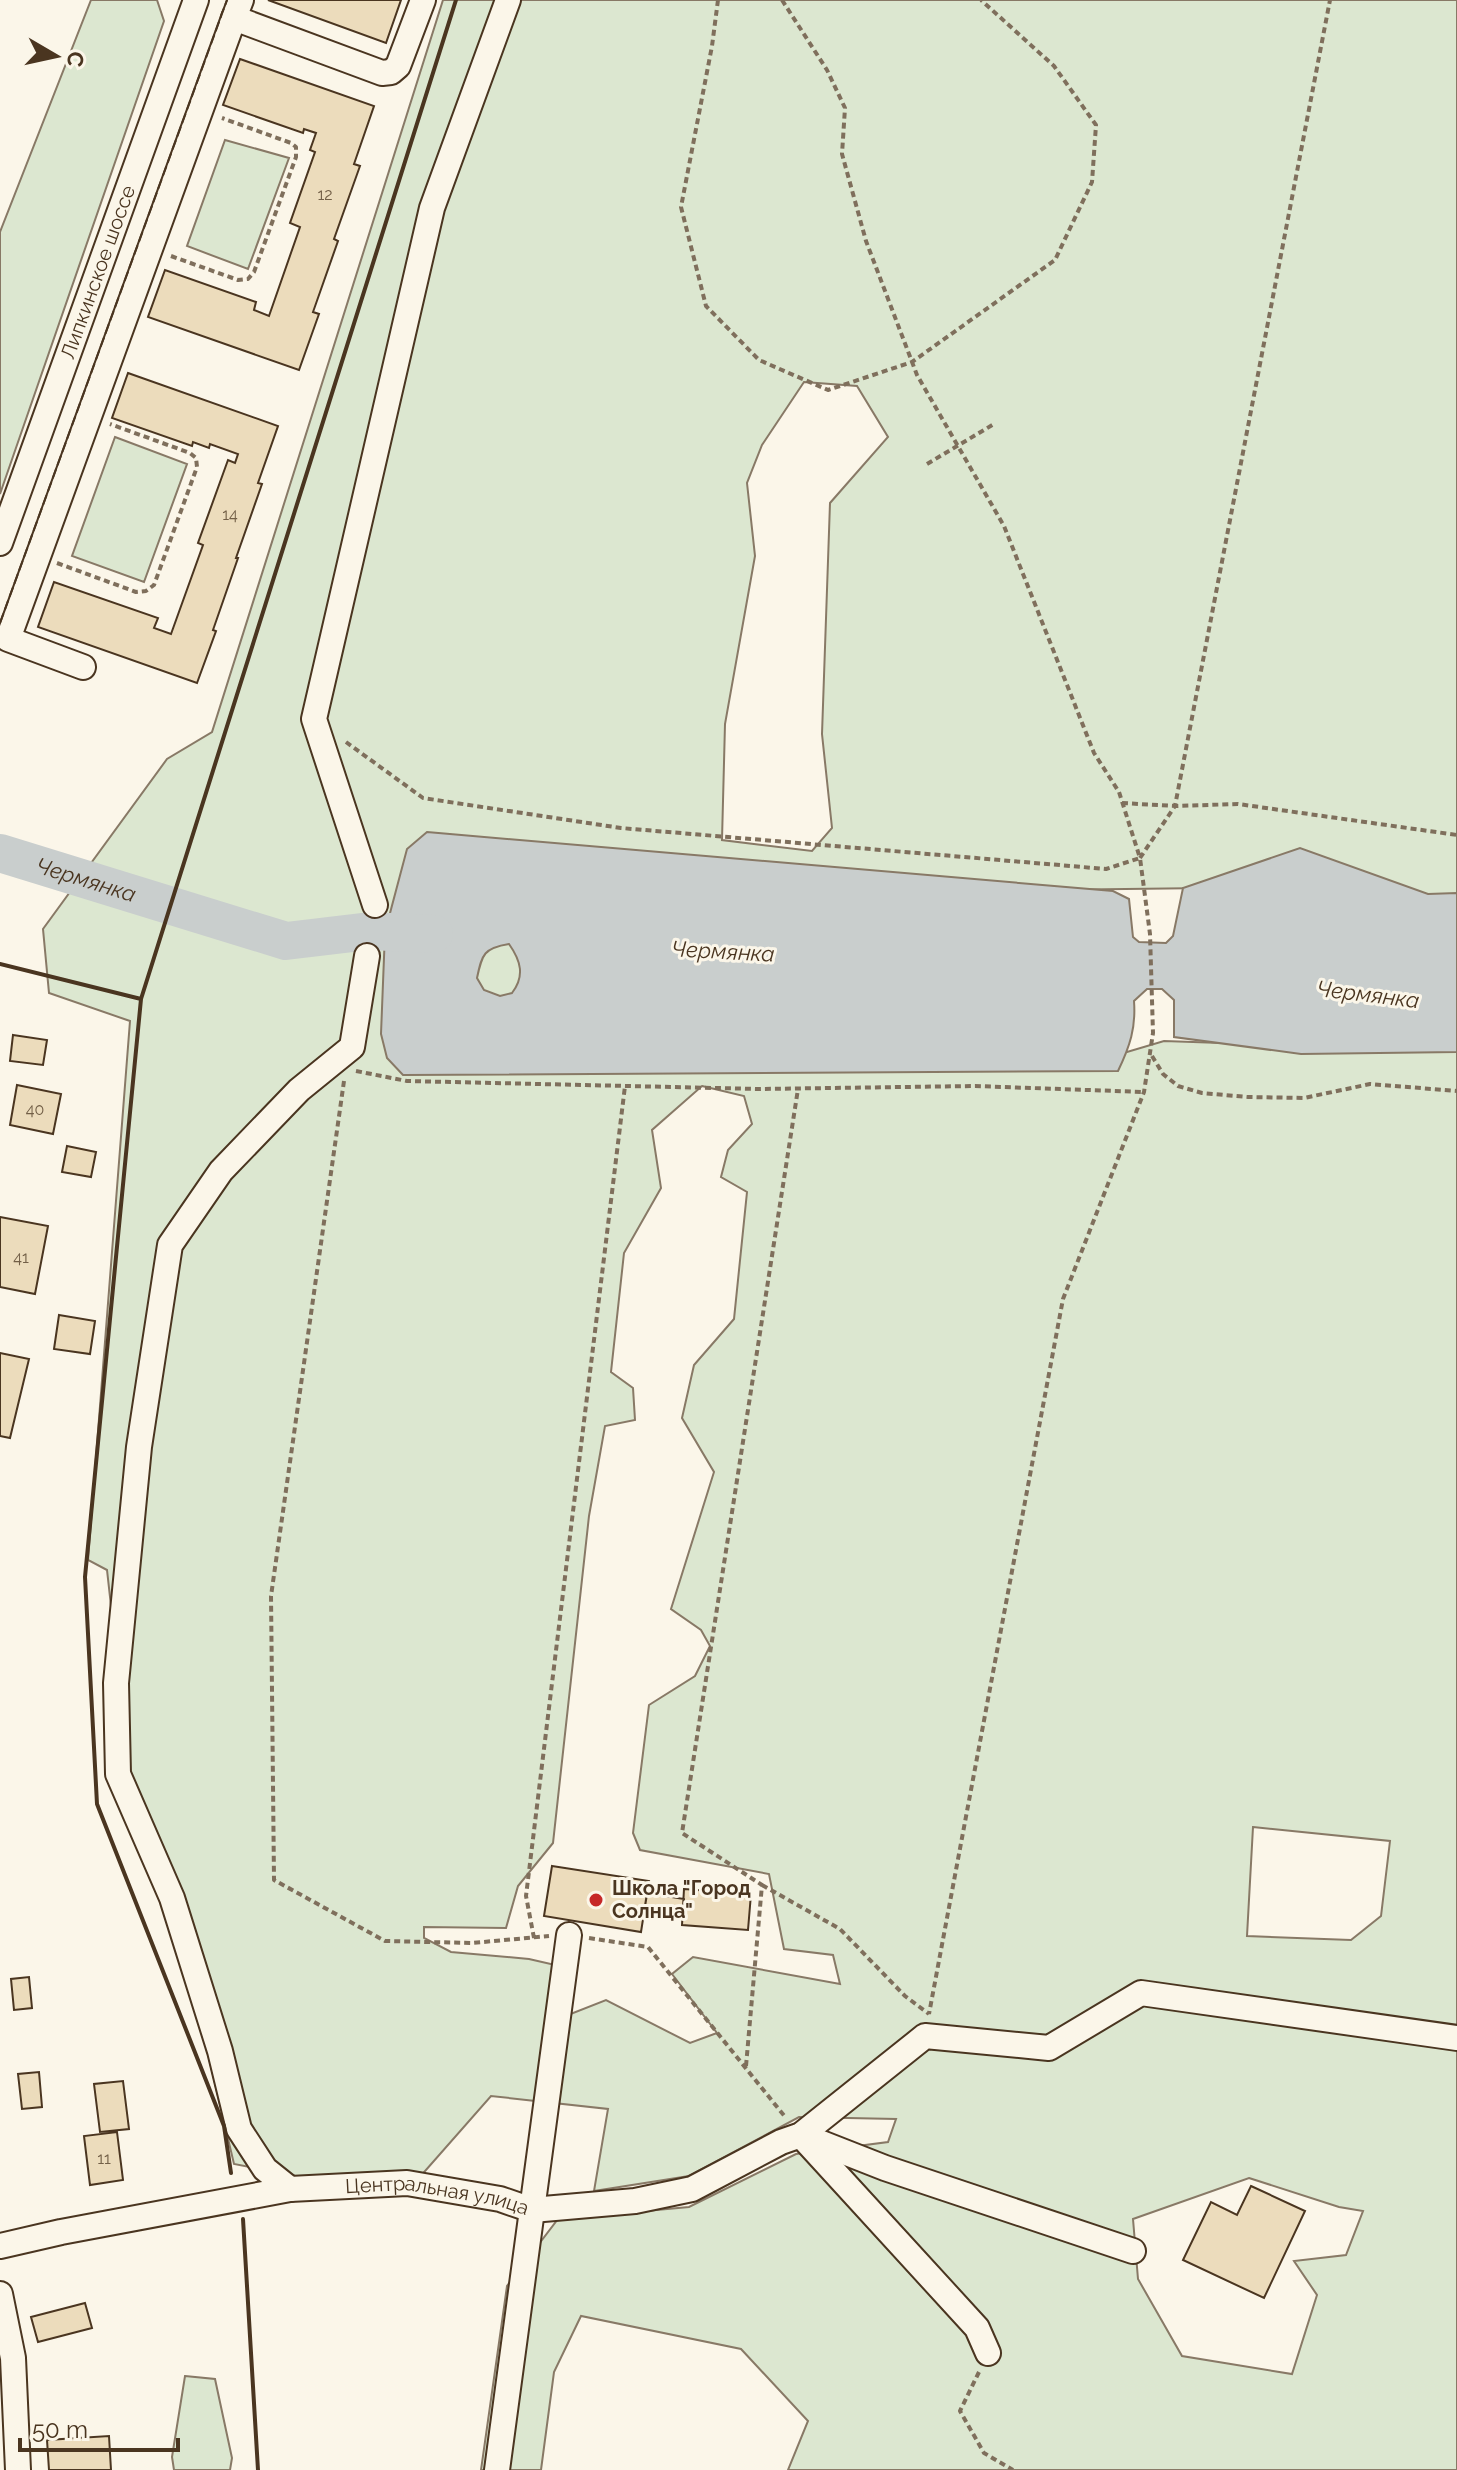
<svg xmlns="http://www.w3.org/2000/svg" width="1457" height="2470" font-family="Raleway,sans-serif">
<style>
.green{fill:#dce7d0;stroke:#887966;stroke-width:2;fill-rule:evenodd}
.water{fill:#c9cecd;stroke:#887966;stroke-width:2;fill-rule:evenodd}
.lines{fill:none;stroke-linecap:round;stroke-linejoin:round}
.river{stroke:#c9cecd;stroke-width:38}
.building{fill:#ecdcbc;stroke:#4a3520;stroke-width:2}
.minor-casing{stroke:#4a3520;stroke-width:28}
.path{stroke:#7f6f5c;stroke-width:4;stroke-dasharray:6 4;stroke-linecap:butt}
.minor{stroke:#fbf6e9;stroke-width:24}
.fence{stroke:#4a3520;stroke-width:2;stroke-dasharray:10 4;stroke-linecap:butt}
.wall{stroke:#4a3520;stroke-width:4}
.poi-dot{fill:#c62828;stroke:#fbf6e9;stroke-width:3}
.labels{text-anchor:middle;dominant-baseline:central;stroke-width:6;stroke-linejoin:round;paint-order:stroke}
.number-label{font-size:16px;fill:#725f47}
.street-label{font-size:20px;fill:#4a3520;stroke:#fbf6e9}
.poi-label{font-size:20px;font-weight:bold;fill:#4a3520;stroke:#fbf6e9;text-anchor:start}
.water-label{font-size:22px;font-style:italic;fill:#4a3520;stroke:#fbf6e9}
</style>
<rect width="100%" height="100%" fill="#fbf6e9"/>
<!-- green -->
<path class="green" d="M91,0H157L164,21L0,494V232Z
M443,0H1457V894L1421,896L1207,888L1044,890L585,857L390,1034L1127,1052L1164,1041L1307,1046L1457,1034V2470H788L808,2421L741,2349L581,2316L554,2372L541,2470H481L507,2286L558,2219L689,2207L796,2154L888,2142L896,2119L799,2117L689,2176L594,2191L608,2109L491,2096L404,2195L365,2197L295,2176L234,2164L183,1948L122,1802L115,1642L107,1570L88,1560L130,1021L49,993L43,929L167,759L212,732ZM804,382L857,386L888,437L830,503L822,734L832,828L812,851L722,840L725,724L755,556L747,483L762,445ZM702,1086L744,1096L752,1124L728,1150L721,1177L747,1192L734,1319L694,1365L682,1418L714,1472L671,1609L701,1630L710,1646L695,1676L649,1705L633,1833L640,1850L769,1874L784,1949L833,1955L840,1984L693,1957L672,1974L717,2033L690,2043L606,2000L563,2017L564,1967L529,1959L451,1952L424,1938V1927L506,1928L518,1886L553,1843L589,1516L605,1426L635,1420L633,1388L611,1372L624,1253L661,1188L652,1130ZM1253,1827L1390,1841L1381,1916L1351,1940L1247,1936ZM1249,2178L1339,2207L1363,2211L1346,2255L1294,2261L1317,2295L1292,2374L1182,2356L1138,2279L1133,2219Z
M225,140L289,158L248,269L187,246Z
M115,437L187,464L144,582L72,556Z
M495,936L527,946L525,997L487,1003L464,961Z
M185,2376L215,2379L232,2458L230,2470H174L172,2457Z"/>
<!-- water -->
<path class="water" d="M427,832L1113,891L1129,899L1133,937L1139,942L1166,943L1173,936L1183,888L1300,848L1428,894L1457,893V1052L1301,1054L1174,1037V1000L1162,989H1147L1134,1001C1136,1028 1130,1046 1118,1071L403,1075L387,1058L381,1034L385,932L407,849ZM509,944C521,961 525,976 512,993L500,996L484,990L477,978C482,954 484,948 509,944Z"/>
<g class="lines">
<!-- river -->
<path class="river" id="s1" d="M0,853L286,941L370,931L434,934"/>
</g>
<!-- building -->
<path class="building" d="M268,0H401L386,43Z
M240,59L374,106L354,164L360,166L334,239L338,241L313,312L319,314L299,370L148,317L165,270L256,302L254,310L269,316L300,227L290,223L315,152L310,150L316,133L304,129L303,133L223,105Z
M128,373L278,426L258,483L262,484L236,558H238L213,630L216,631L197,683L38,627L54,582L158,618L154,628L171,634L203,545L198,543L228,460L235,463L238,454L210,444L209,448L193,442L192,446L112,418Z
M13,1035L47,1040L43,1065L10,1061Z
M17,1085L61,1094L53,1134L10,1125Z
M67,1146L96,1152L91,1177L62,1172Z
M0,1217L48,1226L35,1294L0,1287Z
M59,1315L95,1321L90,1354L54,1349Z
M0,1353L29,1359L10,1438L0,1436Z
M552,1866L649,1881L641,1932L544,1916Z
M684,1889L751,1894L748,1930L682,1925Z
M647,1893L684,1899L683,1912L645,1906Z
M29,1977L32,2008L14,2010L11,1979Z
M39,2072L42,2107L22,2109L18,2074Z
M123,2081L129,2129L100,2132L94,2084Z
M117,2132L123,2180L90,2185L84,2136Z
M1251,2186L1305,2211L1264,2298L1183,2260L1211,2202L1237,2215Z
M85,2303L92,2328L38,2342L31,2317Z
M109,2436L111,2470H49L47,2440Z"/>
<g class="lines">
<defs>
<g id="minor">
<path d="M241,0L234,18L382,73L391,72L398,66L423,0"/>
<path id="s2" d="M0,543L196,0"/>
<path d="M83,667L8,639L234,18"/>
<path d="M375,905L314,719L432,208L508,0"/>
<path d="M801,2135L885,2168L1133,2251"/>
<path d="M805,2140L977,2328L988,2353"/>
<path d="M290,2189L265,2169L239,2129L220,2051L172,1898L118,1774L116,1683L139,1447L170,1245L221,1171L299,1090L352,1047L367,956"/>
<path id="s3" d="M0,2246L61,2232L290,2189L407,2183L500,2199L532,2210L635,2201L692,2189L781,2142L801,2135L925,2036L1049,2048L1141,1993L1457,2038"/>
<path d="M0,2294L13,2358L18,2470"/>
<path d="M497,2470L569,1935"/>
</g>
</defs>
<!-- minor casing -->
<use href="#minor" class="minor-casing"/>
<!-- path -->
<path class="path" d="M718,0L712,46L681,207L706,306L759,360L828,390L912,362L1055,260L1092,182L1096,125L1054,66L981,0
M782,0L827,70L845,108L842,154L866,241L917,375L1004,526L1094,753L1119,792L1140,858
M171,256L238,280L248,279L254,272L296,157V147L291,143L222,118
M927,464L994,424
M57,563L136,592L146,591L154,585L197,467L196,458L190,453L110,424
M346,742L423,798L621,828L1106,869L1140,858L1150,934L1153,1033L1144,1092L1063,1299L929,2014
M1122,803L1175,806L1330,0
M1140,858L1175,806L1238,804L1457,835
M1152,1056L1163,1074L1178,1086L1202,1093L1248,1097L1304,1098L1370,1084L1457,1091
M356,1071L407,1081L760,1089L975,1086L1144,1092
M344,1081L271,1596L274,1880L385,1941L472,1943L549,1936
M762,1885L840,1929L905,1996L929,2014
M534,1938L526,1896L625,1086
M589,1938L648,1947L786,2118
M746,2066L762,1885L682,1833L798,1089
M979,2372L960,2411L984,2453L1013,2470"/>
<!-- minor -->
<use href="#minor" class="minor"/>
<!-- fence -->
<path class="fence" d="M0,623L227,0"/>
<!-- wall -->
<path class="wall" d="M0,964L141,999
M231,2173L224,2126L97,1804L85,1577L141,999L456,0
M243,2219L258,2470"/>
</g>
<!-- markers -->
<circle class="poi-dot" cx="596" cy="1900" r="8"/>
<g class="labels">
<!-- number labels -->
<g class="number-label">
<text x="325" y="194">12</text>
<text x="230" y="514">14</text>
<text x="35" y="1109">40</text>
<text x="21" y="1257">41</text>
<text x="104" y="2158">11</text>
</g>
<!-- street labels -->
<g class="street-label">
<text stroke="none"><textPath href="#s2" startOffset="288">Липкинское шоссе</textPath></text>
<text stroke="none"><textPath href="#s3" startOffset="444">Центральная улица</textPath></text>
</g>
<!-- poi labels -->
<g class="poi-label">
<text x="612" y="1888">Школа "Город<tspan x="612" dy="23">Cолнца"</tspan></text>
</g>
<!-- water labels -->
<g class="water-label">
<text stroke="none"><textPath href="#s1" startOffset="90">Чермянка</textPath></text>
<text transform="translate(723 951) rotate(3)">Чермянка</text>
<text transform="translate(1368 994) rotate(7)">Чермянка</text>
</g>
</g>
<!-- north arrow -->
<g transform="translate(56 56) rotate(99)" stroke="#fbf6e9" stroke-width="6" paint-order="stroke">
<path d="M0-6L14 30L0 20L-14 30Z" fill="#4a3520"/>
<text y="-12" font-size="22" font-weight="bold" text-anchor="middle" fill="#4a3520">С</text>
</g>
<!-- scale -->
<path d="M20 2438v12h158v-12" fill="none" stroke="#4a3520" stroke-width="4"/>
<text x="32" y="2438" font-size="24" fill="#4a3520" stroke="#fbf6e9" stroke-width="6" paint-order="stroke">50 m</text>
</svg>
